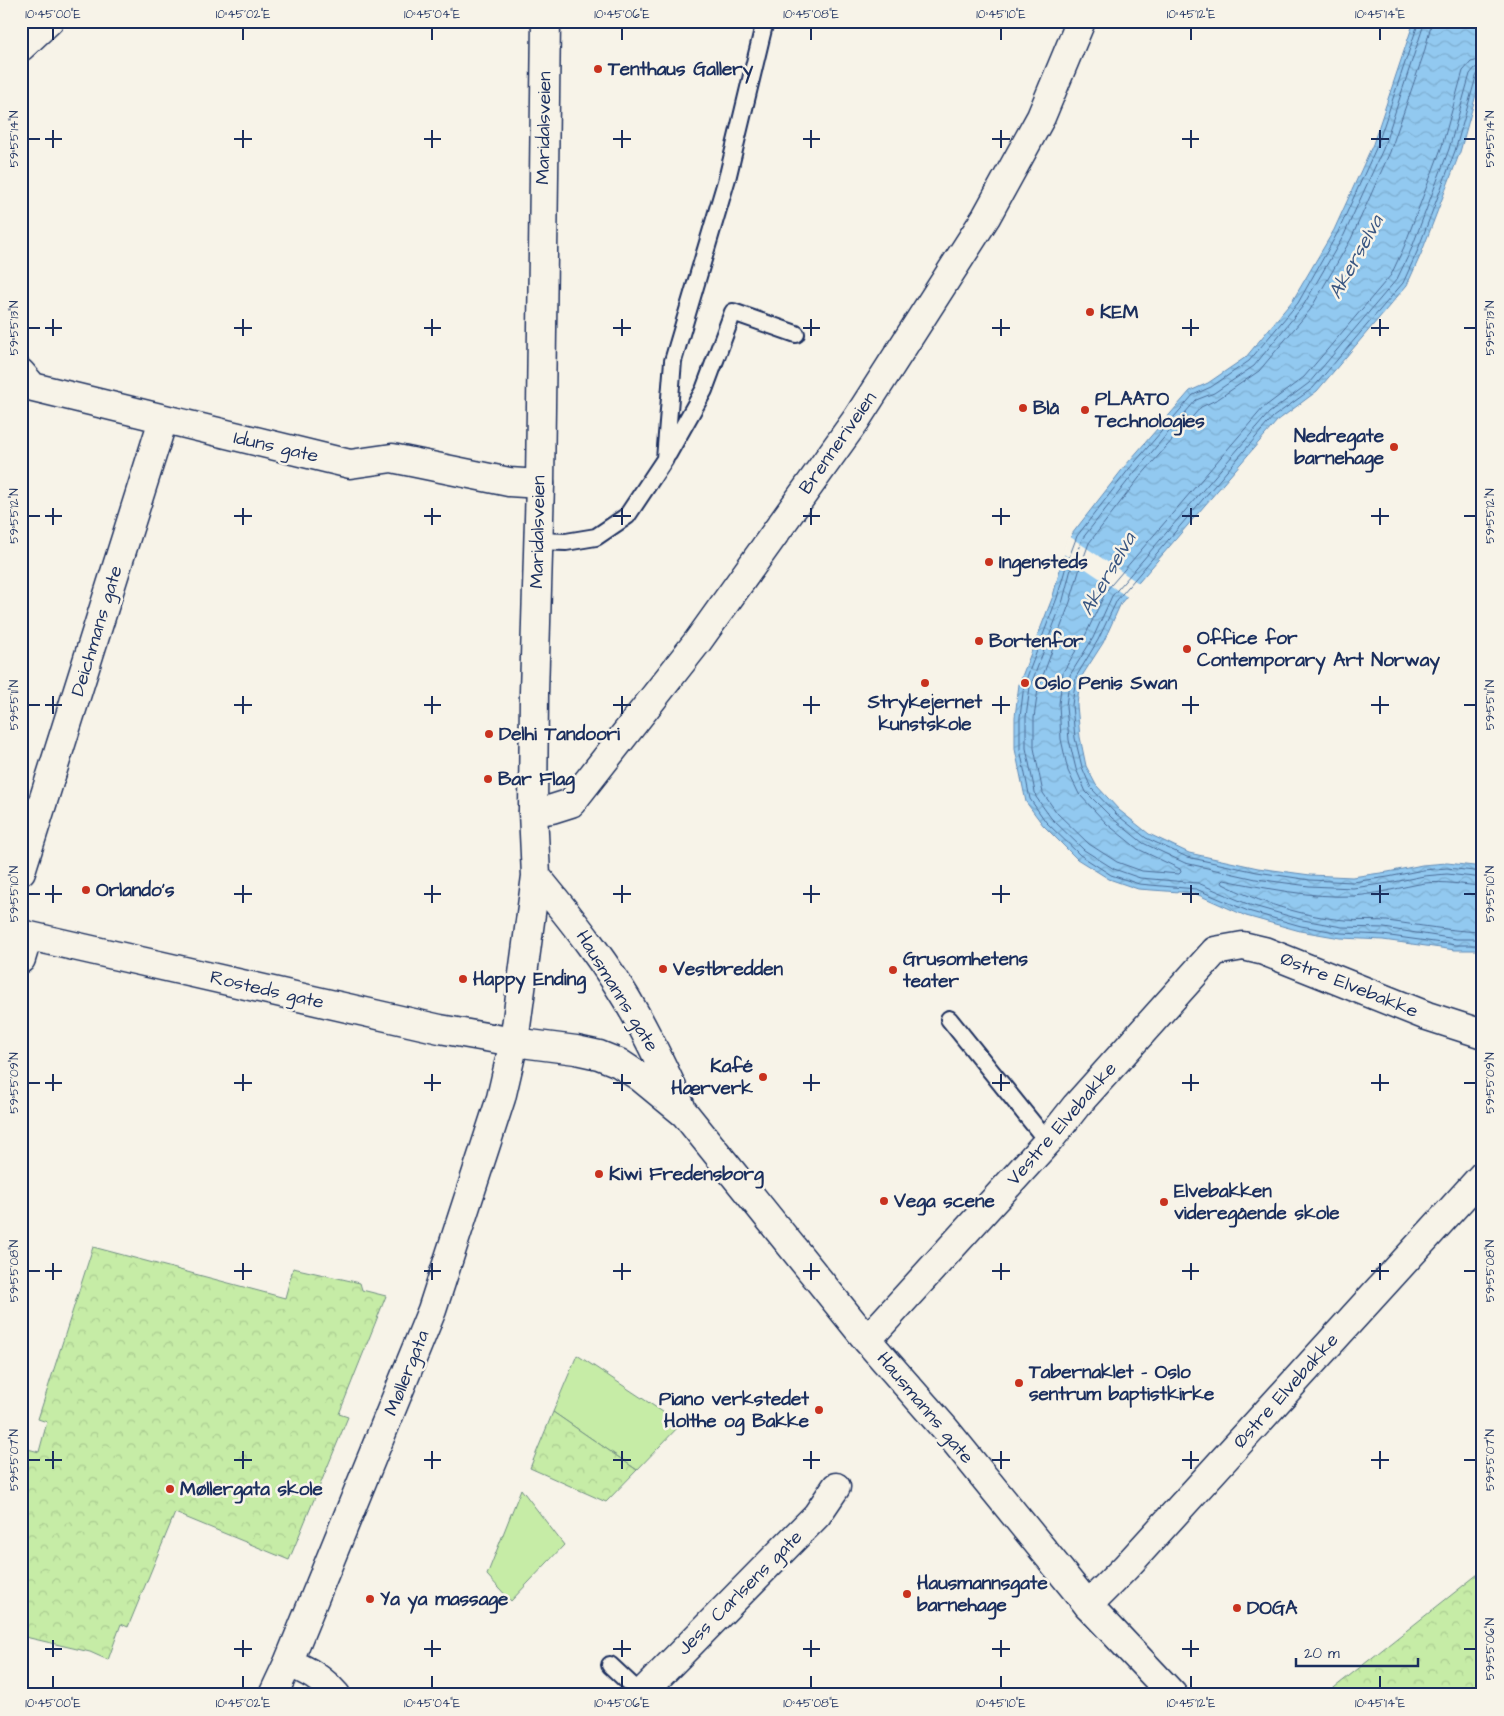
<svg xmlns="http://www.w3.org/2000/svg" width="1504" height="1716" font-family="'Architects Daughter',sans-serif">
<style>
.green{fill:#c6eca6;stroke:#708e82}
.park{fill:url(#park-crowns);stroke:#708e82}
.water{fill:url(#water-waves);stroke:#628bb6}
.pier{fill:#f7f3e8}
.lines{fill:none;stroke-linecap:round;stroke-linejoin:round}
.shore{stroke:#4b6d98;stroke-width:1}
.service-casing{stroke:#1b2f5e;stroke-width:20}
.minor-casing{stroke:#1b2f5e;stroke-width:31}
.tertiary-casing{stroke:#1b2f5e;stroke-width:31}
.secondary-casing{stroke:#1b2f5e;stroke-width:31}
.service{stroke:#f7f3e8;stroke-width:16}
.minor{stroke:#f7f3e8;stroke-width:28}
.tertiary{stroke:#f7f3e8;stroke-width:28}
.secondary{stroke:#f7f3e8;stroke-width:28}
.ticks{fill:none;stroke:#1b2f5e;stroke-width:2}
.poi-dot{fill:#c8321e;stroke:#f7f3e8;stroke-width:2}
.labels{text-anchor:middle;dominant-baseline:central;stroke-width:5;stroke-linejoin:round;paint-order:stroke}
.poi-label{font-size:19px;font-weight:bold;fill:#1b2f5e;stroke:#f7f3e8;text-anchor:start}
.street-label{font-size:19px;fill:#1b2f5e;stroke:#f7f3e8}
.water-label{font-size:20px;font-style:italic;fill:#395682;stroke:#f7f3e8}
.neatline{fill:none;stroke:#1b2f5e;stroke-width:2}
.ticks-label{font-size:12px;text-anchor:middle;fill:#1b2f5e}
</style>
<defs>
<pattern id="park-crowns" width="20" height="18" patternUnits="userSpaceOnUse" patternTransform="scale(1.25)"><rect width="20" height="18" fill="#c6eca6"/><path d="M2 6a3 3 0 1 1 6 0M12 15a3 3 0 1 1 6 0" fill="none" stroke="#aacb91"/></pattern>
<pattern id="water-waves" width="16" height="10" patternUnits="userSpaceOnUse" patternTransform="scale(1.25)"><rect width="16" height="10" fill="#92c9f0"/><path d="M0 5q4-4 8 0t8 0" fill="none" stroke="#7dadd0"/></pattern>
</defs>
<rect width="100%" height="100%" fill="#f7f3e8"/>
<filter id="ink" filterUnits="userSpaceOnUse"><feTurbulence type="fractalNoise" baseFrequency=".02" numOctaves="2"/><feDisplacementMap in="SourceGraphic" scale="10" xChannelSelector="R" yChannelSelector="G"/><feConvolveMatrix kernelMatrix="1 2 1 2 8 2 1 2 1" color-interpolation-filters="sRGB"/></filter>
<g filter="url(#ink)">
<!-- green -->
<path class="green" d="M577,1355L681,1424L637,1470L553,1412Z
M521,1489L564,1545L511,1601L487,1575Z"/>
<!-- park -->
<path class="park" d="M93,1247L285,1298L293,1268L360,1283L362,1290L386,1296L339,1414L348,1417L289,1560L175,1513L128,1627L121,1624L108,1660L90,1652L21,1636V1466L28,1449L39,1452L47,1422L38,1419Z
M553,1412L637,1470L606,1502L530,1468Z
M1483,1570V1695H1325Z"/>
<!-- water -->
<path class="water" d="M1414,21H1483V70L1460,152L1421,254L1407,285L1317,391L1277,421L1121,603L1103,643L1080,679L1077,705L1080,737L1086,766L1096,785L1119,810L1149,834L1189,853L1258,868L1310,875L1352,877L1388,872L1422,865L1447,863L1483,867V950H1455L1383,940L1341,938L1300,931L1246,916L1194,893L1138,889L1109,879L1077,859L1043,825L1026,802L1015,749V717L1019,684L1053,596L1062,562L1072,534L1125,466L1190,391L1208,383L1246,357L1293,300L1334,230L1373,144Z"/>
<!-- pier -->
<path class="pier" d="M1069,536L1140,584L1129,598L1062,553Z"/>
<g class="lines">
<!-- shore -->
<path class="shore" d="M1419,21L1377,146L1338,232L1298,303L1249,361L1211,387L1193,395L1129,469L1077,536L1067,563L1057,598L1024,685L1020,717V749L1030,799L1046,822L1080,855L1111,875L1139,884L1196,889L1248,911L1301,926L1341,933L1383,935L1456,945H1483
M1425,21L1383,149L1344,235L1303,306L1254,366L1214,393L1196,400L1134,473L1082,539L1072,565L1063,600L1030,687L1026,717V748L1036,797L1051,818L1084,850L1114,869L1140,878L1198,883L1250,905L1303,920L1342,927L1384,928L1456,939H1483
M1432,21L1424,53L1390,152L1351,239L1310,310L1259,371L1218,399L1201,407L1139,478L1089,543L1080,568L1070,602L1038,689L1034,718V748L1043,793L1057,813L1089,844L1117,862L1142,871L1179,874L1181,872L1180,869L1138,849L1107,824L1079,794L1068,771L1061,739L1059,704L1063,672L1086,634L1106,591L1263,408L1304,377L1391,275L1404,247L1442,146L1463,71L1471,62L1483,59
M1483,66L1475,68L1470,74L1449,149L1411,250L1397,279L1309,383L1269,413L1112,596L1093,638L1070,675L1066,706L1069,740L1076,769L1086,792L1112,818L1143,843L1185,863L1256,879L1309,886L1353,888L1389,883L1424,876L1447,874L1483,878
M1483,73H1478L1476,77L1455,151L1417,252L1403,283L1313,388L1273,417L1117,600L1098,640L1076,677L1072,705L1075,738L1082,767L1091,788L1116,814L1146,838L1187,857L1257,872L1310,880L1353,882L1388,877L1423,870L1447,868L1483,872
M1483,886C1463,885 1445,881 1425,883C1401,887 1378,894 1354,896C1312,898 1265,888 1224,880L1222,882L1223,884C1258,902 1305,917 1345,920C1359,921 1373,920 1387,921C1419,925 1450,931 1483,932"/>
<defs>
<path id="service" d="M668,454L704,390L733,312L796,334
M538,541L566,542L596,537L627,516L665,459L673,361L728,175L765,21
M949,1019L1039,1131L1050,1139
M610,1665L641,1694"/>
<path id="minor" d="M21,373L33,387L350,464L392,458L509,482L540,484
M533,812L552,809L571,803L698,641L856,420L986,217L1041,117L1081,21
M21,871L163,420
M21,934L440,1029L514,1042L501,1098L432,1310L288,1663L273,1695
M21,959L28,936
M867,1340L1050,1139L1076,1106L1215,951L1243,946L1264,951L1427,1016L1483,1034
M1088,1605L1126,1567L1483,1175
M288,1663C308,1670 322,1679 336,1695
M640,1695L817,1515L836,1487"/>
<path id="tertiary" d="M21,47L49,21"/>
<path id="secondary" d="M546,21L540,484L534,693L533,812L536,876L514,1042L576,1050L599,1055L619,1063L640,1077L685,1114L867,1340L945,1429L1088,1605L1173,1695
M536,876C573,921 609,966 637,1017C653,1046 667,1076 681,1107"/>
</defs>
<!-- service casing -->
<use href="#service" class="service-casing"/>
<!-- minor casing -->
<use href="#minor" class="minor-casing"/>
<!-- tertiary casing -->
<use href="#tertiary" class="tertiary-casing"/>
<!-- secondary casing -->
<use href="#secondary" class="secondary-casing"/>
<!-- service -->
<use href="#service" class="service"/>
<!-- minor -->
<use href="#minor" class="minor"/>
<!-- tertiary -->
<use href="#tertiary" class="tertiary"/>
<!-- secondary -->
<use href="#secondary" class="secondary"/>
</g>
</g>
<!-- ticks -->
<path class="ticks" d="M53,28V40M243,28V40M432,28V40M622,28V40M811,28V40M1001,28V40M1191,28V40M1380,28V40M53,130V148M243,130V148M432,130V148M622,130V148M811,130V148M1001,130V148M1191,130V148M1380,130V148M28,139H40M45,139H62M234,139H252M424,139H441M613,139H631M803,139H820M992,139H1010M1182,139H1199M1371,139H1389M1464,139H1476M53,319V336M243,319V336M432,319V336M622,319V336M811,319V336M1001,319V336M1191,319V336M1380,319V336M28,328H40M45,328H62M234,328H252M424,328H441M613,328H631M803,328H820M992,328H1010M1182,328H1199M1371,328H1389M1464,328H1476M53,508V525M243,508V525M432,508V525M622,508V525M811,508V525M1001,508V525M1191,508V525M1380,508V525M28,516H40M45,516H62M234,516H252M424,516H441M613,516H631M803,516H820M992,516H1010M1182,516H1199M1371,516H1389M1464,516H1476M53,696V714M243,696V714M432,696V714M622,696V714M811,696V714M1001,696V714M1191,696V714M1380,696V714M28,705H40M45,705H62M234,705H252M424,705H441M613,705H631M803,705H820M992,705H1010M1182,705H1199M1371,705H1389M1464,705H1476M53,885V903M243,885V903M432,885V903M622,885V903M811,885V903M1001,885V903M1191,885V903M1380,885V903M28,894H40M45,894H62M234,894H252M424,894H441M613,894H631M803,894H820M992,894H1010M1182,894H1199M1371,894H1389M1464,894H1476M53,1074V1091M243,1074V1091M432,1074V1091M622,1074V1091M811,1074V1091M1001,1074V1091M1191,1074V1091M1380,1074V1091M28,1083H40M45,1083H62M234,1083H252M424,1083H441M613,1083H631M803,1083H820M992,1083H1010M1182,1083H1199M1371,1083H1389M1464,1083H1476M53,1263V1280M243,1263V1280M432,1263V1280M622,1263V1280M811,1263V1280M1001,1263V1280M1191,1263V1280M1380,1263V1280M28,1271H40M45,1271H62M234,1271H252M424,1271H441M613,1271H631M803,1271H820M992,1271H1010M1182,1271H1199M1371,1271H1389M1464,1271H1476M53,1451V1469M243,1451V1469M432,1451V1469M622,1451V1469M811,1451V1469M1001,1451V1469M1191,1451V1469M1380,1451V1469M28,1460H40M45,1460H62M234,1460H252M424,1460H441M613,1460H631M803,1460H820M992,1460H1010M1182,1460H1199M1371,1460H1389M1464,1460H1476M53,1640V1657M243,1640V1657M432,1640V1657M622,1640V1657M811,1640V1657M1001,1640V1657M1191,1640V1657M45,1649H62M234,1649H252M424,1649H441M613,1649H631M803,1649H820M992,1649H1010M1182,1649H1199M1464,1649H1476M53,1676V1688M243,1676V1688M432,1676V1688M622,1676V1688M811,1676V1688M1001,1676V1688M1191,1676V1688M1380,1676V1688"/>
<!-- markers -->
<g class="poi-dot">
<circle cx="598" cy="69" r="5"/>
<circle cx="1090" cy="312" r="5"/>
<circle cx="1023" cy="408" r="5"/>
<circle cx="1085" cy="410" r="5"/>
<circle cx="1394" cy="447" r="5"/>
<circle cx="989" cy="562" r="5"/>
<circle cx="979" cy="641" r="5"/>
<circle cx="1187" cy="649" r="5"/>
<circle cx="925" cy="683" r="5"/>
<circle cx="1025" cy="683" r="5"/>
<circle cx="489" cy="734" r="5"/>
<circle cx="488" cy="779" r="5"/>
<circle cx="86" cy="890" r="5"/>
<circle cx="663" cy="969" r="5"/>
<circle cx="893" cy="970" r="5"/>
<circle cx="463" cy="979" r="5"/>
<circle cx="763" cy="1077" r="5"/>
<circle cx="599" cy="1174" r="5"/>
<circle cx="884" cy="1201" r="5"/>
<circle cx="1164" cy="1202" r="5"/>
<circle cx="1019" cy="1383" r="5"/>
<circle cx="819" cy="1410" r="5"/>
<circle cx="170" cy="1489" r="5"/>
<circle cx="907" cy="1594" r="5"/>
<circle cx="370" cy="1599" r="5"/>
<circle cx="1237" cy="1608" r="5"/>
</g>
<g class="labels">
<!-- poi labels -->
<g class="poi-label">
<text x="608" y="69">Tenthaus Gallery</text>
<text x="1100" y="312">KEM</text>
<text x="1095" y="399">PLAATO<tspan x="1095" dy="22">Technologies</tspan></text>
<text x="1033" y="408">Blå</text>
<text x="1384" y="436" text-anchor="end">Nedregate<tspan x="1384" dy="22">barnehage</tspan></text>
<text x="999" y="562">Ingensteds</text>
<text x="1197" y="638">Office for<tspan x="1197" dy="22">Contemporary Art Norway</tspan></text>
<text x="989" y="641">Bortenfor</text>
<text x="1035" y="683">Oslo Penis Swan</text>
<text x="925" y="702" text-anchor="middle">Strykejernet<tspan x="925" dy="22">kunstskole</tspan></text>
<text x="499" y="734">Delhi Tandoori</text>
<text x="498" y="779">Bar Flag</text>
<text x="96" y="890">Orlando’s</text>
<text x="903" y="959">Grusomhetens<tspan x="903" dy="22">teater</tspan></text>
<text x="673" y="969">Vestbredden</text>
<text x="473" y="979">Happy Ending</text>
<text x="753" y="1066" text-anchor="end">Kafé<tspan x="753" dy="22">Hærverk</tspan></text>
<text x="609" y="1174">Kiwi Fredensborg</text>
<text x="1174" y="1191">Elvebakken<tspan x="1174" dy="22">videregående skole</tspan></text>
<text x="894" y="1201">Vega scene</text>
<text x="1029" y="1372">Tabernaklet - Oslo<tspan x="1029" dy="22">sentrum baptistkirke</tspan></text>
<text x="809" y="1399" text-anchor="end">Piano verkstedet<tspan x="809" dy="22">Holthe og Bakke</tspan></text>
<text x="180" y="1489">Møllergata skole</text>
<text x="917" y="1583">Hausmannsgate<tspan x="917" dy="22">barnehage</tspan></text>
<text x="380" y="1599">Ya ya massage</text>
<text x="1247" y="1608">DOGA</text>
</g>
<!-- street labels -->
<g class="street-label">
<text transform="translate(544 128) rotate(-89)">Maridalsveien</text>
<text transform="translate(838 443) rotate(-55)">Brenneriveien</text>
<text transform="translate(276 447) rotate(13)">Iduns gate</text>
<text transform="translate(538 532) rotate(-89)">Maridalsveien</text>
<text transform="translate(97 631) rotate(-73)">Deichmans gate</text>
<text transform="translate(1349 985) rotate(22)">Østre Elvebakke</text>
<text transform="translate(267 990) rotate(13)">Rosteds gate</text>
<text transform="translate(617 991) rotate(58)">Hausmanns gate</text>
<text transform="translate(1062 1124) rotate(-49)">Vestre Elvebakke</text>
<text transform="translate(407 1373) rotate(-68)">Møllergata</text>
<text transform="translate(1286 1391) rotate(-48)">Østre Elvebakke</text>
<text transform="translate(925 1408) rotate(50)">Hausmanns gate</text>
<text transform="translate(740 1593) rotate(-45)">Jess Carlsens gate</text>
</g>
<!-- water labels -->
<g class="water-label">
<text transform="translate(1356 257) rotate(-61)">Akerselva</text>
<text transform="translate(1108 574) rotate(-60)">Akerselva</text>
</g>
</g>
<!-- margin -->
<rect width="1504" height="1716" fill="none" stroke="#f7f3e8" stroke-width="55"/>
<!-- scale -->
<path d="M1296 1658v8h122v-8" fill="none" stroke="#1b2f5e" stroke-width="2.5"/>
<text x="1304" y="1658" font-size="15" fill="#1b2f5e" stroke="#f7f3e8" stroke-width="4" paint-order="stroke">20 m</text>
<rect x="28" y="28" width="1448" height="1660" class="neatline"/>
<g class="ticks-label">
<text x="53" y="18">10°45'00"E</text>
<text x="243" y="18">10°45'02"E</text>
<text x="432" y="18">10°45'04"E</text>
<text x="622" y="18">10°45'06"E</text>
<text x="811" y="18">10°45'08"E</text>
<text x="1001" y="18">10°45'10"E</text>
<text x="1191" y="18">10°45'12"E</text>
<text x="1380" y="18">10°45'14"E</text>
<text transform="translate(14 139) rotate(-90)" y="4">59°55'14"N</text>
<text transform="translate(1490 139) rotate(-90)" y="4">59°55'14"N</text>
<text transform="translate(14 328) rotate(-90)" y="4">59°55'13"N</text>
<text transform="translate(1490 328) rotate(-90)" y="4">59°55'13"N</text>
<text transform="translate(14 516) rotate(-90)" y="4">59°55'12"N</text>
<text transform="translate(1490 516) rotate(-90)" y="4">59°55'12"N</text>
<text transform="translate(14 705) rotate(-90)" y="4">59°55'11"N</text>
<text transform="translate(1490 705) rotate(-90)" y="4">59°55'11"N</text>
<text transform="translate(14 894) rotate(-90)" y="4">59°55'10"N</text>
<text transform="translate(1490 894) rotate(-90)" y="4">59°55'10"N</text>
<text transform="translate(14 1083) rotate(-90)" y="4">59°55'09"N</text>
<text transform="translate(1490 1083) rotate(-90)" y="4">59°55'09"N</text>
<text transform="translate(14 1271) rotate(-90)" y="4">59°55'08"N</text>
<text transform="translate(1490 1271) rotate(-90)" y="4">59°55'08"N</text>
<text transform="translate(14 1460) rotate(-90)" y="4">59°55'07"N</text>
<text transform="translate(1490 1460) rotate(-90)" y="4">59°55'07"N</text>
<text transform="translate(1490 1649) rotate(-90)" y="4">59°55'06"N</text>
<text x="53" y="1707">10°45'00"E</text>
<text x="243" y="1707">10°45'02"E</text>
<text x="432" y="1707">10°45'04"E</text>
<text x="622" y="1707">10°45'06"E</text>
<text x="811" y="1707">10°45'08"E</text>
<text x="1001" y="1707">10°45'10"E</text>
<text x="1191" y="1707">10°45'12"E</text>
<text x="1380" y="1707">10°45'14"E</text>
</g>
</svg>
